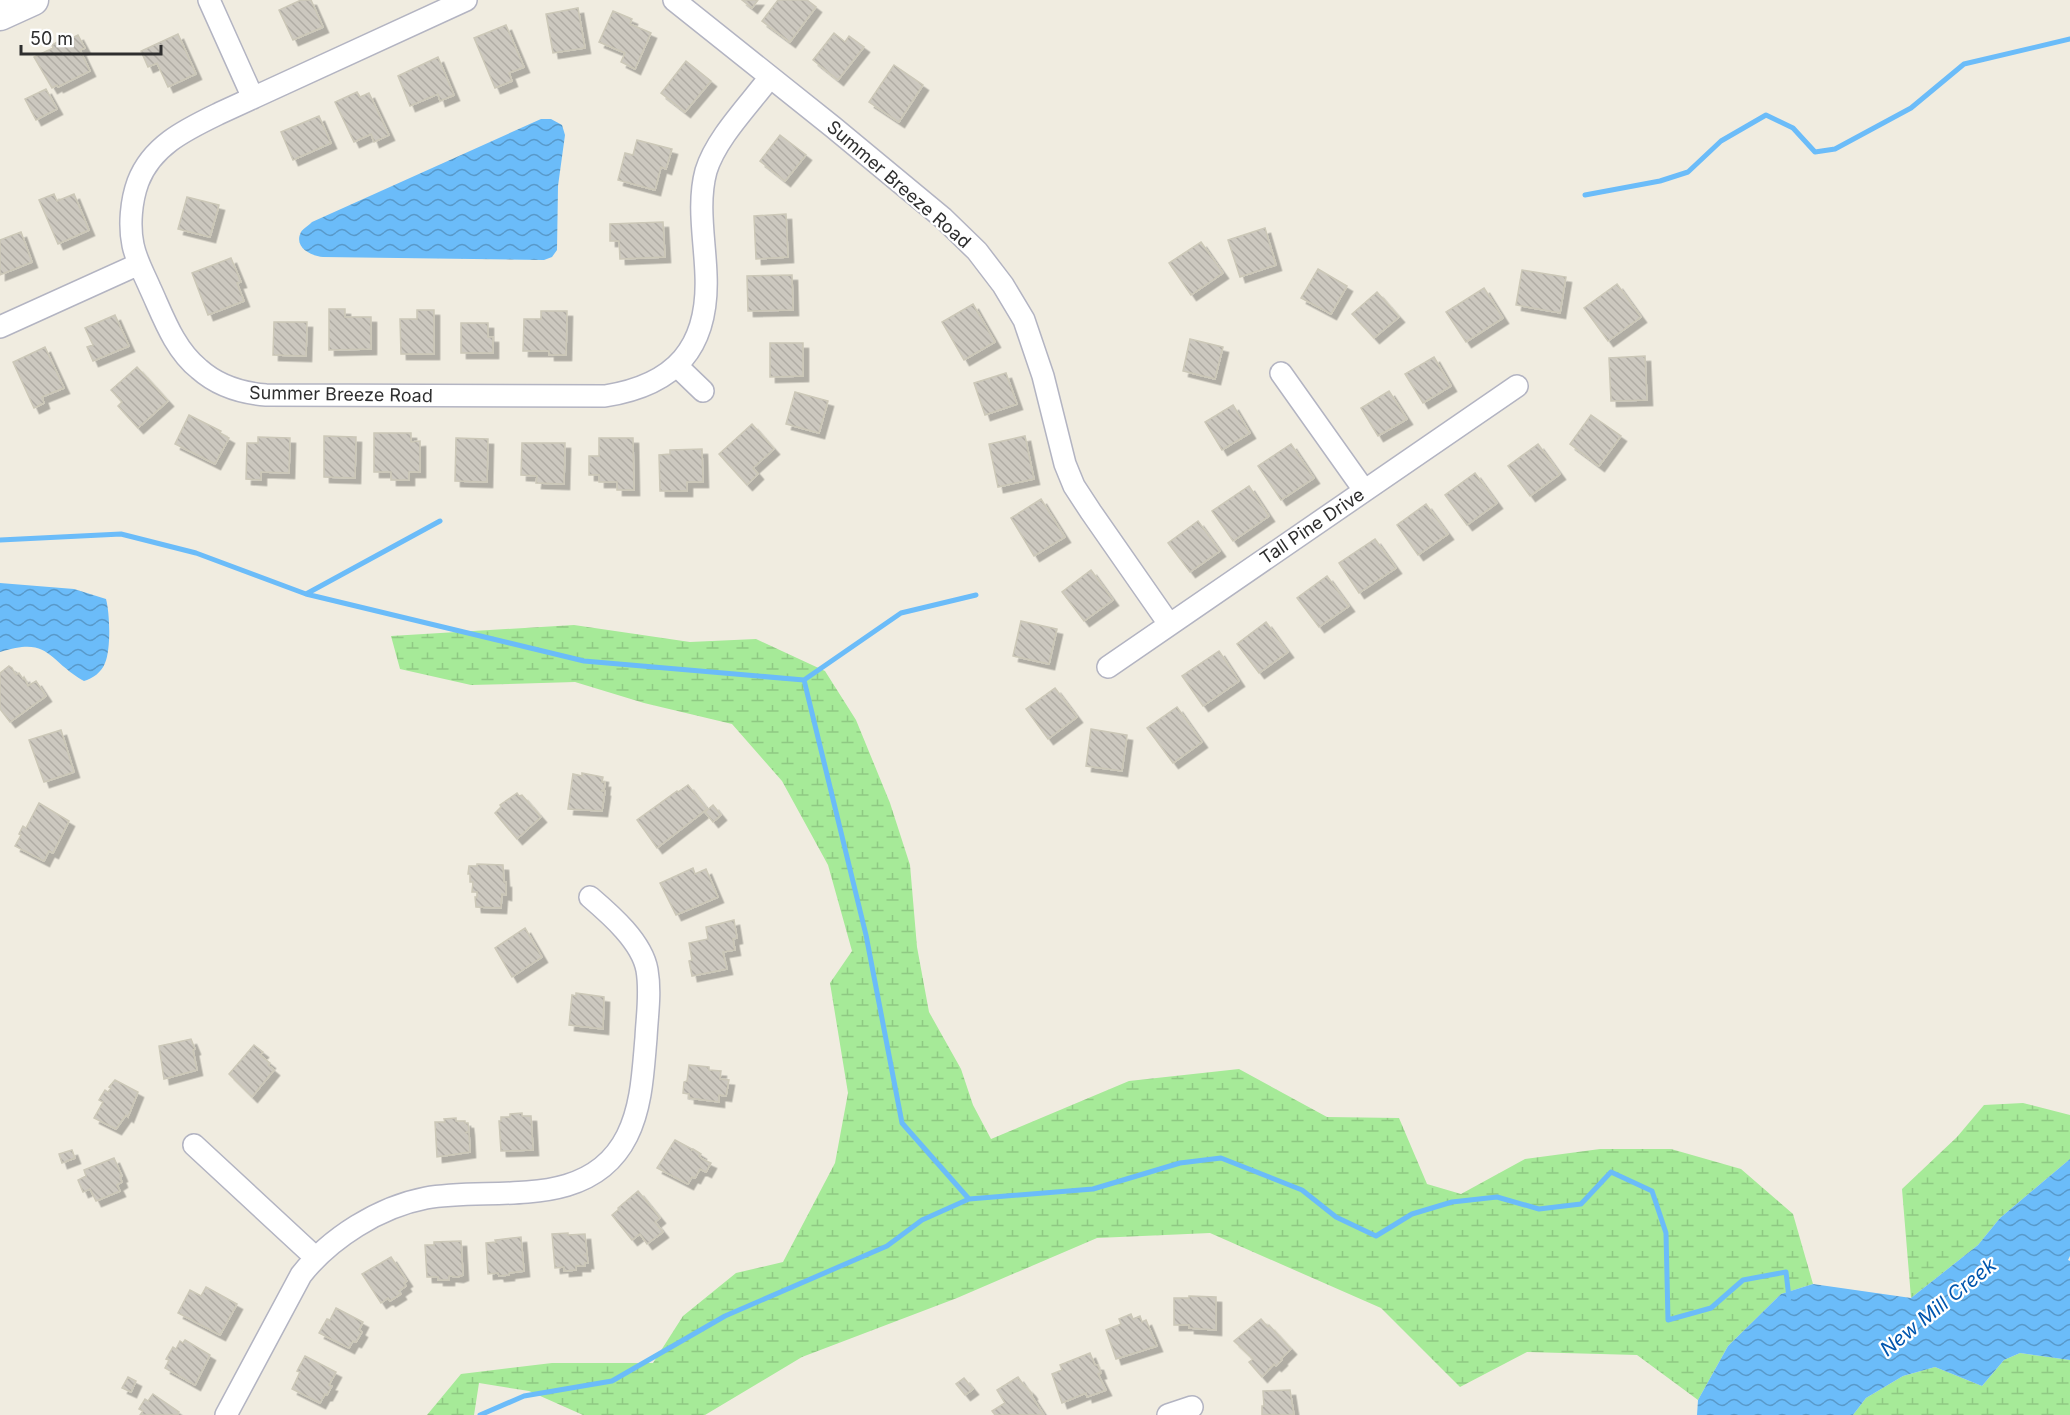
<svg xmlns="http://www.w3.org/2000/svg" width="2070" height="1415" font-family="Inter,sans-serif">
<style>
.wetland{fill:url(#wetland-marsh)}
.water{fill:url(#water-waves)}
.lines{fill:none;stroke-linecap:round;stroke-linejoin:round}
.stream{stroke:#6bbcf9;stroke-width:5}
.building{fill:url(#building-back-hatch);stroke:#ccc8b8;stroke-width:1.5;filter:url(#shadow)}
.street-casing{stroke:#b3b4c2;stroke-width:24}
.secondary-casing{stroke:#b3b4c2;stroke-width:33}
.street{stroke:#fff;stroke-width:21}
.secondary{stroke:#fff;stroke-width:30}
.labels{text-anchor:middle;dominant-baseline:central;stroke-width:4.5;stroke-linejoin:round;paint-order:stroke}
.street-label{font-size:18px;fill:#2e2e2e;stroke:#fff}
.water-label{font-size:20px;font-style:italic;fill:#0156ae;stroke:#fff}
</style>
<defs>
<pattern id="wetland-marsh" width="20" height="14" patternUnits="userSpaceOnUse" patternTransform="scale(1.5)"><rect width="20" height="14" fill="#a6ea98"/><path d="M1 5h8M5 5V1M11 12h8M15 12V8" fill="none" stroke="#8fc983"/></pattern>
<pattern id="water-waves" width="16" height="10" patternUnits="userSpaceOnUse" patternTransform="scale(1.5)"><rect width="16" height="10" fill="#6bbcf9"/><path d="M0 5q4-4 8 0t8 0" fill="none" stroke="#5899ca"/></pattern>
<pattern id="building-back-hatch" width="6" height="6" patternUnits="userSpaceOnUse" patternTransform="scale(1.5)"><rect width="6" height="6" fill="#ccc8bf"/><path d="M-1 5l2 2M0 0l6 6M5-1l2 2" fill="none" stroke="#b0aca4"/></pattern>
<filter id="shadow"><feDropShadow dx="5.5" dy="5.5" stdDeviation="0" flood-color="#0004"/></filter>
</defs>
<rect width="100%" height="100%" fill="#f0ece0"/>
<!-- wetland -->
<path class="wetland" d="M574,625L690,642L756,639L825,671L856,720L890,803L910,865L917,947L929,1012L961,1069L973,1105L991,1139L1129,1081L1239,1069L1327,1117L1399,1118L1427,1184L1461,1194L1525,1159L1600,1149H1671L1741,1169L1793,1214L1813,1284L1781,1294L1728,1346L1698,1400L1637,1355L1527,1352L1460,1387L1381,1308L1210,1233L1097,1238L957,1298L802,1357L705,1415H583L529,1391L479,1383L474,1415H427L461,1374L552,1363H653L683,1316L736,1273L783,1262L835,1163L848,1093L830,983L852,951L828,865L782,781L732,724L644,703L575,682L471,685L400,669L391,636Z
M2023,1103L2070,1115V1159L2000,1218L1978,1245L1911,1298L1902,1189L1957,1137L1984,1105Z
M2020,1353L2070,1360V1415H1853L1866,1398L1903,1376L1935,1367L1982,1386L2004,1360Z"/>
<!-- water -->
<path class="water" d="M541,119H551L562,125L565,135L558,186L557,250L552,257L544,260L323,257C312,256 293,248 301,232C303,229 309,225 312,222Z
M0,583L74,589L106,599C110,614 111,649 105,663C102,672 92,679 84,681C46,659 50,636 0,652Z
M2070,1159V1256L2068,1260L2070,1261V1360L2020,1353L2004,1360L1982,1386L1935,1367L1903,1376L1866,1398L1853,1415H1697L1698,1400L1728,1346L1781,1294L1813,1284L1911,1298L1978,1245L2000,1218Z"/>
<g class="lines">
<!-- stream -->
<path class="stream" d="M1585,195L1660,181L1688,172L1721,141L1766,115L1793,128L1815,152L1835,149L1911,108L1964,64L2070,39
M0,540L121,534L196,553L306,594L584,661L804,680L901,613L976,595
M306,594L440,521
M804,680L866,935L902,1123L969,1199L1093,1189L1180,1163L1221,1158L1302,1190L1336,1217L1376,1236L1412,1214L1452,1202L1497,1197L1539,1209L1581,1204L1611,1172L1652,1191L1666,1233L1668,1320L1711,1308L1743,1280L1786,1272L1789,1298
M480,1415L524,1396L612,1381L725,1316L887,1246L922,1220L969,1199"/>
</g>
<!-- building -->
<path class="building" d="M301,0H311L323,27L293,40L279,10Z
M742,0H758L752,8Z
M778,0H807L816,7L790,42L762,21Z
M578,8L585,48L553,53L546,14Z
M613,11L632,19L630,24L651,33L635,69L621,62L625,53L599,42Z
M506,25L524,67L509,73L512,81L495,88L474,38Z
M834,33L845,42L849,36L864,47L838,80L813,60Z
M178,34L196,74L168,87L157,63L148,67L141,51Z
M78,35L85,48L80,50L90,71L58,87L57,85L52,88L34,57L53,48L52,45L57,42L58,45Z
M438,57L454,95L440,101L438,94L410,106L398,76Z
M686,61L711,81L685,112L661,93Z
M894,65L923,85L899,122L869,102Z
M46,89L57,109L36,120L25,99Z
M357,92L360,97L369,93L389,135L374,142L371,134L354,142L335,102Z
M319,116L331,143L293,160L281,132Z
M780,135L806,155L785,181L760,161Z
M637,140L672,149L666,169L661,167L655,190L618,180L625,153L633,155Z
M54,194L57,201L74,194L89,230L58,244L39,200Z
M187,197L219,205L210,237L178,229Z
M786,214L788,257L756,259L754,216Z
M663,222L665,257L620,259L619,241H610V224Z
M1265,228L1276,265L1240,277L1228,240Z
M21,232L32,262L0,275V240Z
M1201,242L1223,273L1191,295L1169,263Z
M231,258L241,282L237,283L244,301L208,315L192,273Z
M1318,269L1347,286L1331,314L1301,298Z
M1522,270L1566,277L1560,313L1516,305Z
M792,275L793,310L748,311L747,276Z
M1617,284L1641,317L1608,341L1584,308Z
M1484,288L1503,318L1466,342L1446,312Z
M1377,292L1399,317L1374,338L1352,314Z
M973,304L995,342L964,360L942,322Z
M329,309H345V317H371V349L329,350Z
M417,310H434V354H401L400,319H417Z
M541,311H567L566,355H549V351H523L524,319H541Z
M115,315L129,346L93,361L87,347L93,345L85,328Z
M274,322H307L306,356L273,355Z
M461,323H488V337H493V353H461Z
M1190,339L1223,347L1215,379L1183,371Z
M770,343H803V376L770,377Z
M45,347L64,388L42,397L44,403L34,408L13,362Z
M1645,356L1647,400L1611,401L1609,358Z
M1434,357L1451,386L1423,403L1405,374Z
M137,367L168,401L138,428L118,406L122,402L111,390Z
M1006,373L1017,404L985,415L974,383Z
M1389,391L1407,419L1378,436L1361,408Z
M795,392L828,401L819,433L786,424Z
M1233,405L1250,433L1222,450L1205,422Z
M189,415L221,431L220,433L229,438L215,464L175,444Z
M1591,415L1621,436L1599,466L1570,444Z
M752,424L774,449L753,468L758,474L747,485L719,454Z
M374,433H411V442L420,441V472H409V480H391V472H374Z
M324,436L356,437L355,478L324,477Z
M1025,436L1034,479L998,487L989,444Z
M258,437L290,438L289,473L261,472V480L246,479L247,443H258Z
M456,438L488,439L487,482L455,481Z
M599,438H633L634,490H617V482H599V475H589V456H599Z
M522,443H565L564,484L536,483L537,476L521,475Z
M1291,444L1314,478L1281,500L1258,466Z
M1538,444L1560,474L1530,496L1508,466Z
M702,449L703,482H687V491H660L659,455L670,454V450Z
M1475,473L1497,503L1467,525L1445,495Z
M1249,486L1269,516L1233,541L1212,511Z
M1041,499L1065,537L1034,556L1011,518Z
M1426,504L1448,534L1418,555L1397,525Z
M1198,521L1220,551L1190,572L1168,543Z
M1375,539L1396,568L1359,593L1339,563Z
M1091,570L1113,600L1084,621L1062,592Z
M1327,576L1349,606L1319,627L1297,598Z
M1021,621L1057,629L1049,664L1013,656Z
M1266,622L1288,652L1259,673L1237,644Z
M1219,651L1239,681L1203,706L1182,676Z
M9,666L12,668L16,675L19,673L23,679L24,677L28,686L36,681L46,696L10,722L0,709V673Z
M1055,688L1077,717L1048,739L1026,709Z
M1177,707L1202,742L1173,763L1147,728Z
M1091,729L1127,735L1122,771L1086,766Z
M61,730L74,772L44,782L29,740Z
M582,773L603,777L602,782H605L604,790L601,791H605L602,811L568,809L573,774L582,776Z
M688,785L707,809L657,848L637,820L677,791L678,792Z
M517,793L519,796L522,795L541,817L517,839L495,813L501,807L500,805Z
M39,803L69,821L53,853L49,851L44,861L15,846L21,835L19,834L23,826L26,828Z
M713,805L721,815L713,822L705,812Z
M477,864L503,865L504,882H506V895L502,894L501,908L476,907L475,897H477V892H472L473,882H470V874H468L469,866H477Z
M693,868L695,874L706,869L718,897L676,915L660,883Z
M734,920L737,938L733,939L735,950L723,952L727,969L692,976L689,961L692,960L689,943L708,939L706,927Z
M525,928L542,957L512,977L495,948Z
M576,993L604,997L603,1029L569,1025L572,995L576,996Z
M191,1039L195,1049L193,1050L197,1070L164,1079L159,1046Z
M254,1045L263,1052L260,1055L270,1063L268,1065L274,1070L252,1097L229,1074Z
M689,1065L709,1067V1070L721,1071L720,1079L729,1080L726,1096L719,1095V1102L689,1098V1094L683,1093L684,1082L687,1081Z
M115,1080L138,1092L128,1117L126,1115L116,1129L94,1118L103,1102L99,1100L105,1090L108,1092L111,1088L109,1087Z
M522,1113V1116H531L533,1150L501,1151L499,1121H501V1117H510V1114Z
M456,1118V1121H465V1123H468L469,1131L465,1133L469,1132L470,1152L437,1157L435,1122H445L444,1119Z
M675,1140L692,1149L691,1151L693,1149L701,1154L699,1156L702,1159L711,1163L706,1172L700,1169L695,1178L692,1177L688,1184L657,1168Z
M72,1150L75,1158L62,1163L59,1154Z
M114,1158L122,1176L120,1177L122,1182L117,1185L120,1191L96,1201L90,1189L83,1192L78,1180L86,1176L84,1170Z
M638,1191L660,1218L655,1222L663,1232L647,1244L640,1234L632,1240L612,1215L619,1209L618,1208Z
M568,1233V1235L585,1234L587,1254L584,1255L587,1254L588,1263H585V1266H576V1270L564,1271V1267L555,1268L552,1234Z
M521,1237L524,1271L509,1273V1275L499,1276L498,1273L488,1274L486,1243L496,1242L495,1240Z
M461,1241L463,1275L458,1277L449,1276V1280H438V1277H427L425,1245H434V1242Z
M391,1257L407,1281L404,1283L406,1286L399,1291L401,1294L390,1301L388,1298L381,1303L362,1274Z
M206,1287L237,1304L220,1335L178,1313L190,1290L201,1296Z
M1189,1296L1216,1297V1330L1189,1328V1325H1174V1298H1189Z
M336,1308L363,1322L359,1330L362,1332L356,1342L353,1341L349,1348L319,1333L327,1319L330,1320Z
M1131,1314L1133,1319L1140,1316L1142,1322L1146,1320L1157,1346L1116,1359L1106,1330L1121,1324L1119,1319Z
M1261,1319L1268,1327L1269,1325L1291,1349L1281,1359L1282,1360L1276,1366L1274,1364L1262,1377L1249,1362L1253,1359L1234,1341Z
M185,1340L210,1355L195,1385L165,1368L169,1360L166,1359L173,1347L176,1349L180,1341L183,1343Z
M1090,1353L1095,1365H1098L1101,1373L1098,1374L1106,1390L1087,1397L1086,1393L1062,1403L1052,1374L1062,1370L1060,1365Z
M305,1356L336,1372L329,1385L332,1386L327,1395L325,1394L320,1403L292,1389L300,1372L297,1371Z
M128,1377L136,1381L131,1392L122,1388Z
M1018,1377L1025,1387H1026L1030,1391L1032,1394L1031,1395L1044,1415H995L992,1411L1005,1403L997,1390Z
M964,1378L973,1389L965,1395L956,1384Z
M1290,1390L1294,1415H1262V1406H1264L1263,1391Z
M153,1394L179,1412L177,1415H140L143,1411L139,1409L145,1399L148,1401Z"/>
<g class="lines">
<defs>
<path id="street" d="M209,0L253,98
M466,0L220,113C187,129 152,145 138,182C131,201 129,226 133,245C136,260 144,274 150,288C163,316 174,349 199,369C218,386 241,393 266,395L605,396C675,385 709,348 706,275C705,241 697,204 706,171C716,138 750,104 770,77
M674,0L833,127L943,218L977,251L1003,285L1024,320L1043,376L1065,464L1074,486L1091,512L1169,624
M0,327L139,264
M677,366L703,391
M1281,373L1364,490
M1108,667L1517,386
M194,1145L316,1258
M226,1415L301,1275C330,1238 379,1207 426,1198C494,1186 589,1212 627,1136C642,1106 643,1071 646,1038C647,1016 651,993 647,970C642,942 611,915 590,897
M1168,1415L1192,1407"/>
<path id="secondary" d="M0,15L33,0"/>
</defs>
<!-- street casing -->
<use href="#street" class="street-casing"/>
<!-- secondary casing -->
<use href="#secondary" class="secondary-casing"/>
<!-- street -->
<use href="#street" class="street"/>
<!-- secondary -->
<use href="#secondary" class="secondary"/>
</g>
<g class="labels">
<!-- street labels -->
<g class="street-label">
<text transform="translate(899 184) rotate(41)">Summer Breeze Road</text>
<text transform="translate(341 394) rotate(1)">Summer Breeze Road</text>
<text transform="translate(1312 526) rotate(-34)">Tall Pine Drive</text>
</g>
<!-- water labels -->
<g class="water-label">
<text transform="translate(1938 1307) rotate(-39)">New Mill Creek</text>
</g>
</g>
<!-- scale -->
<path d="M21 45v9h140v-9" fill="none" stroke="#2e2e2e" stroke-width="3"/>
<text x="30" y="45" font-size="18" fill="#2e2e2e" stroke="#ffffff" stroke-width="4.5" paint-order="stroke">50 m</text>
</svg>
